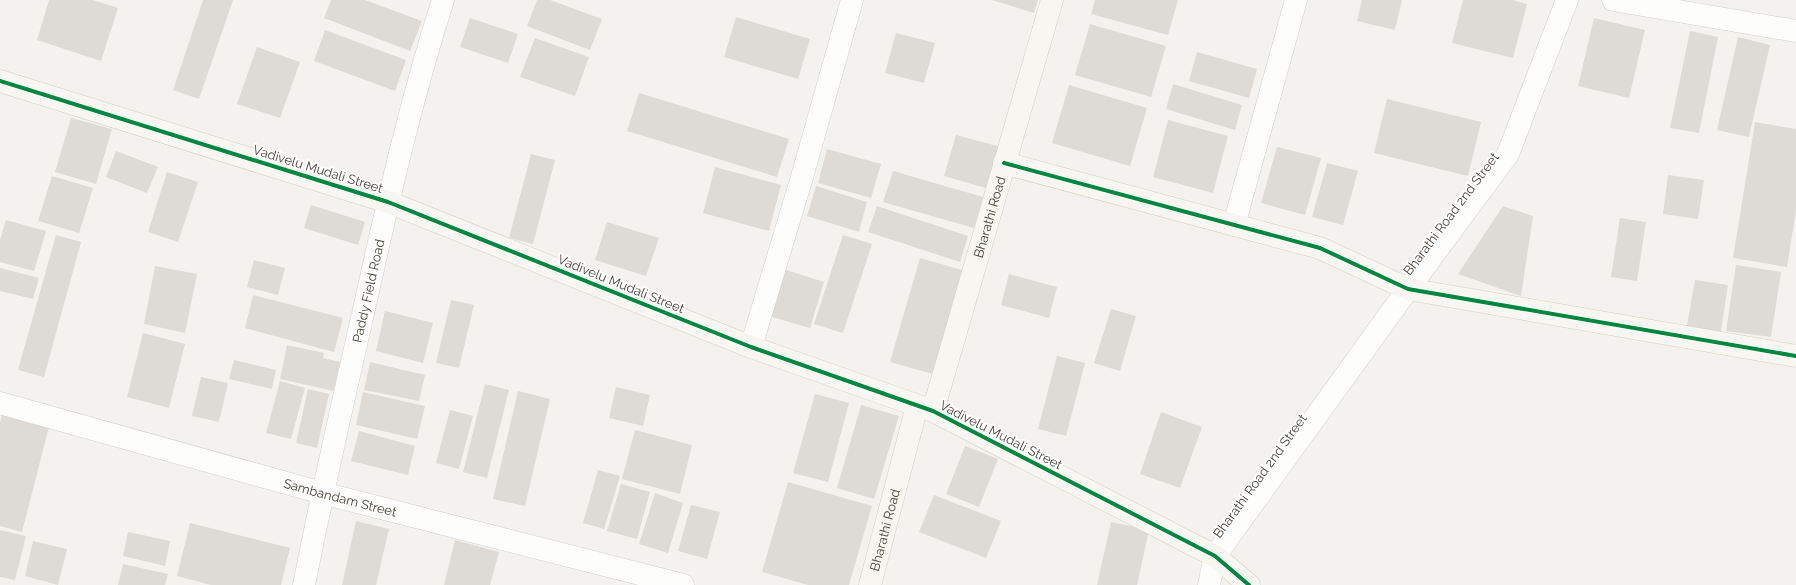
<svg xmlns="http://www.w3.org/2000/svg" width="1796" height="585" font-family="Raleway,sans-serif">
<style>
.building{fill:#dedbd6}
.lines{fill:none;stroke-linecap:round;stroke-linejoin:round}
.street-casing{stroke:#d2d0cb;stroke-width:23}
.secondary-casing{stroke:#d3cfc5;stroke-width:23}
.street{stroke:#fdfdfc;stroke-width:22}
.secondary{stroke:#f7f6f1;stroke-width:22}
.cycleway-casing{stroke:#fff;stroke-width:6}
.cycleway{stroke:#00873e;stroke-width:4}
.labels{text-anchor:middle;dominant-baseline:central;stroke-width:4;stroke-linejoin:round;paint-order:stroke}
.street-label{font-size:13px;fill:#4b4439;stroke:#fff}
</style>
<rect width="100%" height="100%" fill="#f4f2ee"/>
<!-- building -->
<path class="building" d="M49,0H93L118,8L101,61L37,40Z
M203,0H233L199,99L173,90Z
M331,0H365L422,21L410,51L324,18Z
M537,0H550L602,19L590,50L527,26Z
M992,0H1038L1034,13Z
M1095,0H1178L1168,35L1091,14Z
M1362,0H1402L1395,30L1357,21Z
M1463,0H1512L1527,4L1513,58L1452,43Z
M736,17L810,39L798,79L724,57Z
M470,18L518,34L508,63L460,47Z
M1594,18L1645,30L1629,98L1578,86Z
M1090,24L1166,46L1151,97L1075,75Z
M325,30L406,60L395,91L314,61Z
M1690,31L1718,37L1699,133L1670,128Z
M896,33L935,43L924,83L885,73Z
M1738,37L1770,45L1749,137L1717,130Z
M535,38L589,57L575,96L520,77Z
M257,47L300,62L280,118L237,104Z
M1197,52L1257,69L1249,98L1189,81Z
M1173,84L1242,105L1235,130L1166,109Z
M1069,85L1147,108L1130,166L1052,143Z
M639,93L789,139L777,177L627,131Z
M1387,99L1481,122L1468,176L1374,153Z
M71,118L112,129L96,184L55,172Z
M1168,120L1228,136L1213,193L1153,177Z
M1755,122L1796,129V211L1787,267L1733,258Z
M956,135L1001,147L989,189L944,176Z
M1277,147L1321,158L1305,215L1261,203Z
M827,149L881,164L871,198L818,183Z
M116,151L158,167L147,193L106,177Z
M531,154L555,160L533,244L509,238Z
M1327,163L1358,171L1343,225L1312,217Z
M715,167L781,185L769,231L703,213Z
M893,171L983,197L974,228L883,202Z
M167,172L198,182L178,242L148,232Z
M1668,175L1704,180L1698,219L1663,214Z
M52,176L93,188L79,233L38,221Z
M816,186L867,202L859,232L807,216Z
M311,205L365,222L358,245L304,228Z
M877,206L968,236L960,262L868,232Z
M1503,206L1533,216L1521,296L1458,274Z
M1620,218L1646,222L1637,281L1611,277Z
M6,220L46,231L34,271L0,262V240Z
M607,222L659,238L646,276L595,260Z
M56,235L81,242L44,377L18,370Z
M843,235L872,244L843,333L814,324Z
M920,258L962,270L933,374L890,362Z
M254,260L285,268L278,295L247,287Z
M1736,265L1781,272L1771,337L1726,331Z
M155,266L197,274L185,333L144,324Z
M0,268L39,278L33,299L0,291Z
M783,269L824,282L810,328L769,316Z
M1009,274L1057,287L1049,318L1001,305Z
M1695,280L1728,285L1720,337L1686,331Z
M253,295L343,318L334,352L245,328Z
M451,300L474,305L459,368L436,363Z
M1111,309L1136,316L1120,371L1094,363Z
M385,311L433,323L423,363L376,351Z
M143,333L185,344L169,408L127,397Z
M287,345L324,353L323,358L340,362L334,391L280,379Z
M1057,356L1085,363L1066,436L1038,429Z
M234,360L276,370L272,389L229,379Z
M370,362L425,375L419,401L364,390Z
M201,377L228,383L219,422L192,416Z
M280,381L305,388L291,439L266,433Z
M485,384L509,390L487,478L463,472Z
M616,387L650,395L643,426L609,418Z
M308,389L329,394L317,448L296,443Z
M518,391L550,399L525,506L493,499Z
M363,392L425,406L417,439L356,425Z
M815,394L849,403L828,482L793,473Z
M861,405L899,416L874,499L837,488Z
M450,410L473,416L459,469L436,463Z
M3,411L50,423L22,532L0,526V423Z
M1161,412L1202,427L1180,488L1140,474Z
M635,430L692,445L680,494L622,479Z
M359,431L415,446L408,475L351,461Z
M965,446L998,459L979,507L946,494Z
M598,470L620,476L604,529L583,523Z
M788,482L872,506L849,585H808L762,572Z
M621,484L650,492L637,539L607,531Z
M655,493L683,503L668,553L639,544Z
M934,495L1001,521L986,558L919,532Z
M691,505L720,512L707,559L678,551Z
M356,521L389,529L376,585H342Z
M1111,522L1149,530L1137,585H1097Z
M190,523L290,548L281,585H211L177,576Z
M0,530L26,536L15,580L0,577Z
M128,532L170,541L165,566L123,556Z
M455,540L499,552L490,585H444Z
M33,541L67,549L58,585L25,576Z
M123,564L168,574L165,585H118Z"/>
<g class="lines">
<defs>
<g id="street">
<path d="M1613,0L1796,31"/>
<path d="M1234,225L1296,0"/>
<path d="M751,347L802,177L852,0"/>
<path id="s1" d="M0,403L322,493L683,585"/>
<path id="s2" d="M304,585C323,488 345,392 367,296C389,196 412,97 443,0"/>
<path d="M1209,585L1215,556L1408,289L1508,154L1567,0"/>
</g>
<g id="secondary">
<path d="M0,81L388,202L751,347L933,411L1215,556L1249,585"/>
<path d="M1004,163L1320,248L1408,289L1796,356"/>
<path id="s3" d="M933,411L1052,0"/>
<path id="s4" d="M870,585L917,406"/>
</g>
</defs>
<!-- street casing -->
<use href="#street" class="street-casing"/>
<!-- secondary casing -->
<use href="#secondary" class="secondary-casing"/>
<!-- street -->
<use href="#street" class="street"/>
<!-- secondary -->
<use href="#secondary" class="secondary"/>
<defs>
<path id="cycleway" d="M0,81L388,202L751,347L933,411L1215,556L1249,585
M1004,163L1320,248L1408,289L1796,356"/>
</defs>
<!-- cycleway casing -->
<use href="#cycleway" class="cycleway-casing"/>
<!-- cycleway -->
<use href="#cycleway" class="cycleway"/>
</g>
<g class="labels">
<!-- street labels -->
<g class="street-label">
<text transform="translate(318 169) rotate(17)">Vadivelu Mudali Street</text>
<text transform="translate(1451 214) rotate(-53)">Bharathi Road 2nd Street</text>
<text stroke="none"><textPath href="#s3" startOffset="202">Bharathi Road</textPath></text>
<text transform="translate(621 284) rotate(22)">Vadivelu Mudali Street</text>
<text stroke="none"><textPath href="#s2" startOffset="301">Paddy Field Road</textPath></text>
<text transform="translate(1001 435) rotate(27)">Vadivelu Mudali Street</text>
<text transform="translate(1260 476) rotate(-54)">Bharathi Road 2nd Street</text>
<text stroke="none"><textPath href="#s1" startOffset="353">Sambandam Street</textPath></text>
<text stroke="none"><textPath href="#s4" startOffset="57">Bharathi Road</textPath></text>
</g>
</g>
</svg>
